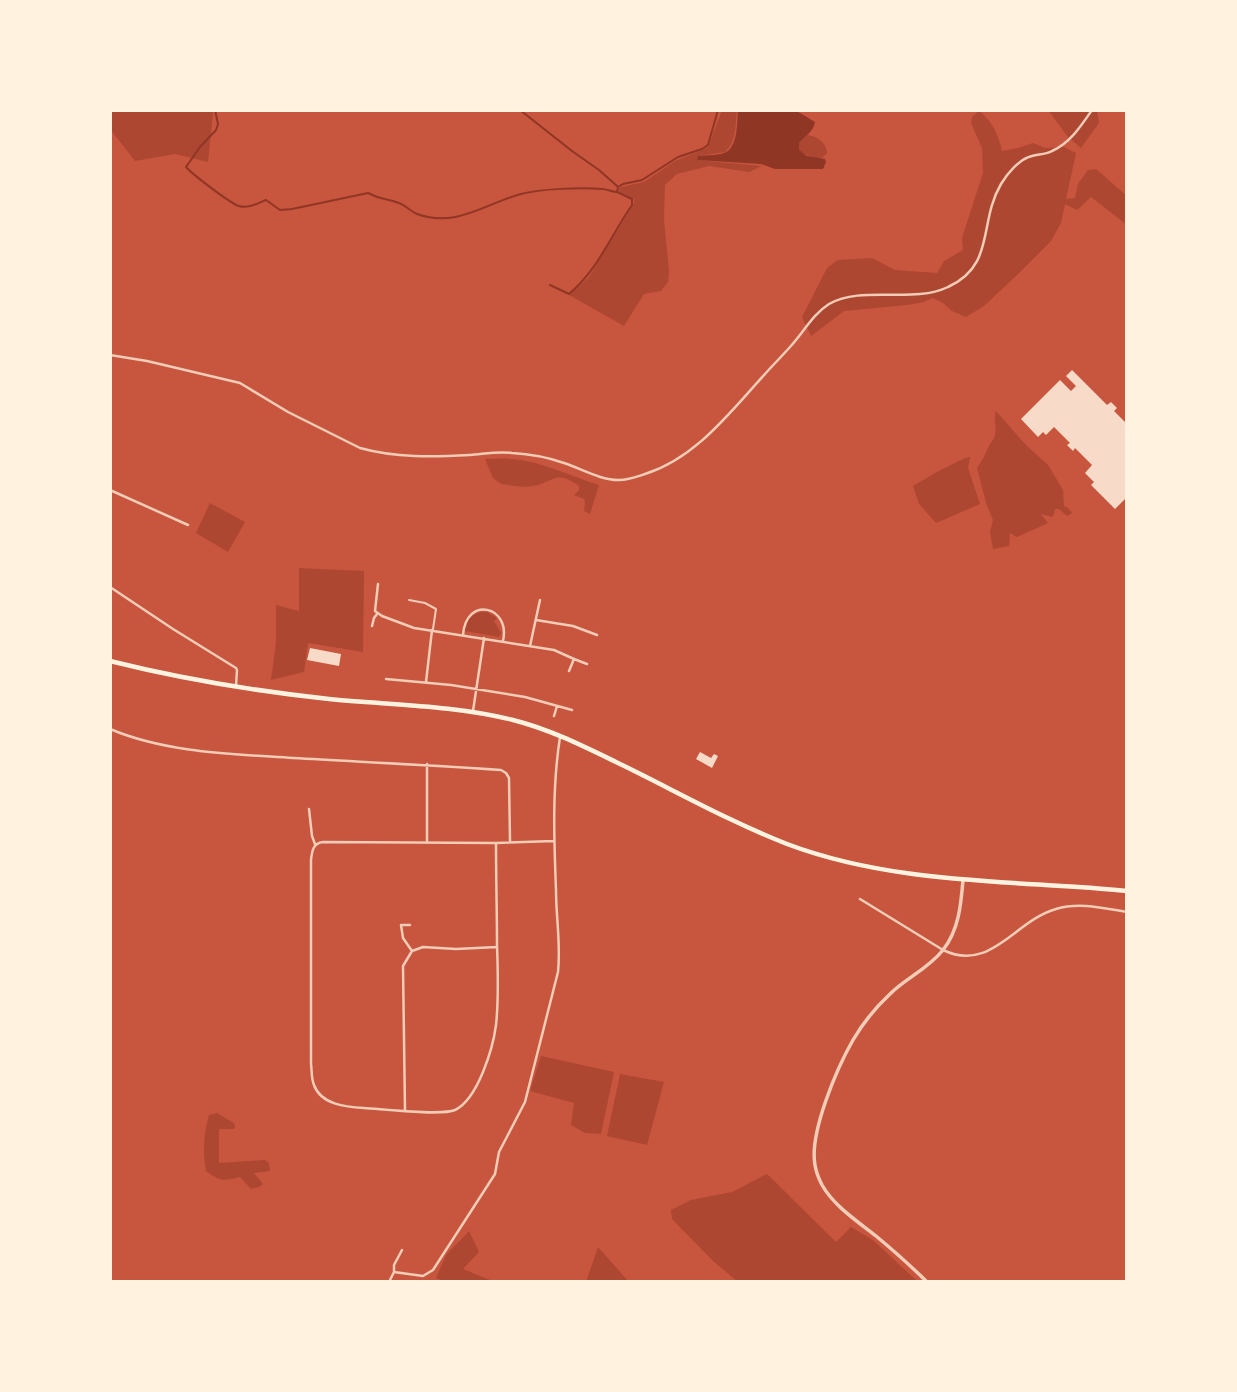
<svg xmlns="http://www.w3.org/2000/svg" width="1237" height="1392" font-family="'Archivo Narrow',sans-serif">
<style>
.green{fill:#ae4732}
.water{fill:#8f3625}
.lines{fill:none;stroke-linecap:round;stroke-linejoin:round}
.stream{stroke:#8f3625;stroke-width:2}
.building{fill:#f7dbc8}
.service{stroke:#f1ccb7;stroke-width:2}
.minor{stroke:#f1ccb7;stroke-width:2.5}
.tertiary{stroke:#f1ccb7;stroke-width:3.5}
.primary{stroke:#fff3e0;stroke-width:4.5}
</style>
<rect width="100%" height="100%" fill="#c8553d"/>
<!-- green -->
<path class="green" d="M110,110H211L213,113L208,162L175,154L135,161L110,129Z
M722,110H737C735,126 737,140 725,152L698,156L697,160L762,166L749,172L709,166L677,174L665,185L664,220L669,271L668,282L661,291L644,294L624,326L569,295L589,277L634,203V199L619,192V189L621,187L644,182L675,161L700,151L708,147Z
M1048,110H1097L1099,123L1081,148L1068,137Z
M979,111C992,120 999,136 1002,151L1018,148L1033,143L1045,148L1064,147L1076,153L1066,199L1075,198L1078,184L1088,170L1096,169L1127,196V225L1091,197L1077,210L1065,204L1061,223L1051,241L1015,277L984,306L966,317L952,311L943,303L933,298L924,302L907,305L844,311L811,336L802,317L827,268L838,260L872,258L895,270L937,273L944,261L963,250L962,238L983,173L982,148L971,123L972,117Z
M808,135C818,137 826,142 827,153L822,158C813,159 807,155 799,151V143L804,136Z
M996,411L1026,445L1048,465L1063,490L1064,506L1068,508L1072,513L1067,516L1059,509H1055L1054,514L1052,517L1041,514L1048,523L1017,537L1010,533L1009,546L993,549L990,532L993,520L986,503L977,468C983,460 985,454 989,446C992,440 993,442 995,435C997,427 993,419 996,411Z
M970,457L968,468L980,504L936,523L919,504L913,486L935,473L965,458Z
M485,459C494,459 504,458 513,459C543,462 570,476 599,485L590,514L584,511L585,503L584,499L574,495L579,490V486C555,469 555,482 533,486C523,488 511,485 501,484L493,478Z
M210,503L245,522L228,552L196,533Z
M299,568L364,571L363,652L308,643L304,672L271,680L276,642V605L299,611Z
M480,612H487L497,618L494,621L501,633L499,637L465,631C465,621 471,615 480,612Z
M541,1056L614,1072L601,1134L585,1133L571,1125L574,1103L530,1091Z
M620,1074L664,1082L647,1145L607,1136Z
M217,1113L234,1123L235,1127L234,1129H219V1163L265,1160L269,1163L270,1171L254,1173L263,1184L259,1187L251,1189L240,1177C223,1181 221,1182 206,1171C203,1151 203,1135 209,1115Z
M767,1174L836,1242L851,1227L873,1240L918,1282H738L713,1261L672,1219L671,1210L691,1200L732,1192Z
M469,1231L479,1252L463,1269L495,1282H445L436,1278L446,1255Z
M598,1247L629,1282H586Z"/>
<!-- water -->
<path class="water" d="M738,110H795L815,122C813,133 805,135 799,143V150L807,156L825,159L826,162L823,169H775L761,164L697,160L698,156C706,155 722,156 728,151C738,142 737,122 738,110Z"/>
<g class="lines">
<!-- stream -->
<path class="stream" d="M215,110L218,124L216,130L200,147L186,167C192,174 231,204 239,206C248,209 258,203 266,200L280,210L292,209L368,193C381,200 386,198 399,203C405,205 410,211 417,214C457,228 484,204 521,194C540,189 581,187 602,189C607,189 612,192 617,192L618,187L623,184L642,180L678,157L702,149L708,145L718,110
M520,110L572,151L599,170L617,186
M550,285L569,294C598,270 611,235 632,205V199L617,192"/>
</g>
<!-- building -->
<path class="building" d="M1072,370L1107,405L1111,402L1117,408L1114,411L1127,424V497L1115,509L1091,485L1094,482L1085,473L1092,465L1075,448L1073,451L1067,445L1070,443L1054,427L1046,435L1043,432L1038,437L1021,419L1060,380L1071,391L1076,386L1066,376Z
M310,648L341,654L339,666L307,660Z
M700,752L711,758L714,754L718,756L712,768L696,759Z"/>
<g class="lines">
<!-- service -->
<path class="service" d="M409,600L425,603L436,609L433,629"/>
<!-- minor -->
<path class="minor" d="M110,355L147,361L240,383L288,412L360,448C396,458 433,457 470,455C484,454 498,451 512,453C530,454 547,457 564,463C582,469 600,480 619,480C628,480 636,477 645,474C696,458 730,412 765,374C773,365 782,356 790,347C803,333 813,314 829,304C862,285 913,304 948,287C996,265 978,223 1001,184C1007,174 1019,159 1032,156C1038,154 1045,155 1052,151C1070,143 1081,126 1092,110
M110,490L188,525
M378,584L375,611L382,616L414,628L554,650L574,659
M110,587L173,629L236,668L237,670L236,686
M536,620L573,626L597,635
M372,626L374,618L377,614
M463,635C466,595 511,606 503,641
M530,646L540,600
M569,671L574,659L587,664
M386,679L451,685L525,697L572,710
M426,682L432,630
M473,711L484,638
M554,716L557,706
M110,729C167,753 233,754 293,758C363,762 432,765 501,770L506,773L509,778L510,841
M309,809L312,836L315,844
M427,841V764
M496,843C496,877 497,911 497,945C498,972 499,998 496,1025C493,1048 478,1099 455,1110C441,1116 382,1109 364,1108C347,1107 321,1105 314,1085C311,1078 312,1070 311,1064V860C312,851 313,843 323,842L496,843L554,841
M860,899L943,950C991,973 1014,921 1056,909C1079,902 1103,908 1127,912
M410,925H401L403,938L412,951
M405,1110L403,966L412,951L423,947L456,949L497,947
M394,1272V1265L402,1250
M389,1282L394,1272L423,1276L433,1270L495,1174L499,1152L525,1102L558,972C561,944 556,918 556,890C554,839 552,788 560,737"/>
<!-- tertiary -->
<path class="tertiary" d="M927,1282C911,1266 894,1251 876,1236C857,1221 834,1206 822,1185C819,1179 816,1172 815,1165C809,1133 837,1068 853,1040C863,1023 876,1007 890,994C906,978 928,969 943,950C959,930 961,904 963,880"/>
<!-- primary -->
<path class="primary" d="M110,661C182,679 255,691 329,699C390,705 453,705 513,720C549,729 583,746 616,762C672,789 728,821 787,844C896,885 1013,880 1127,891"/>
</g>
<!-- border -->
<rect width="1237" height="1392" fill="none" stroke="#fff3e0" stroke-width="224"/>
</svg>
